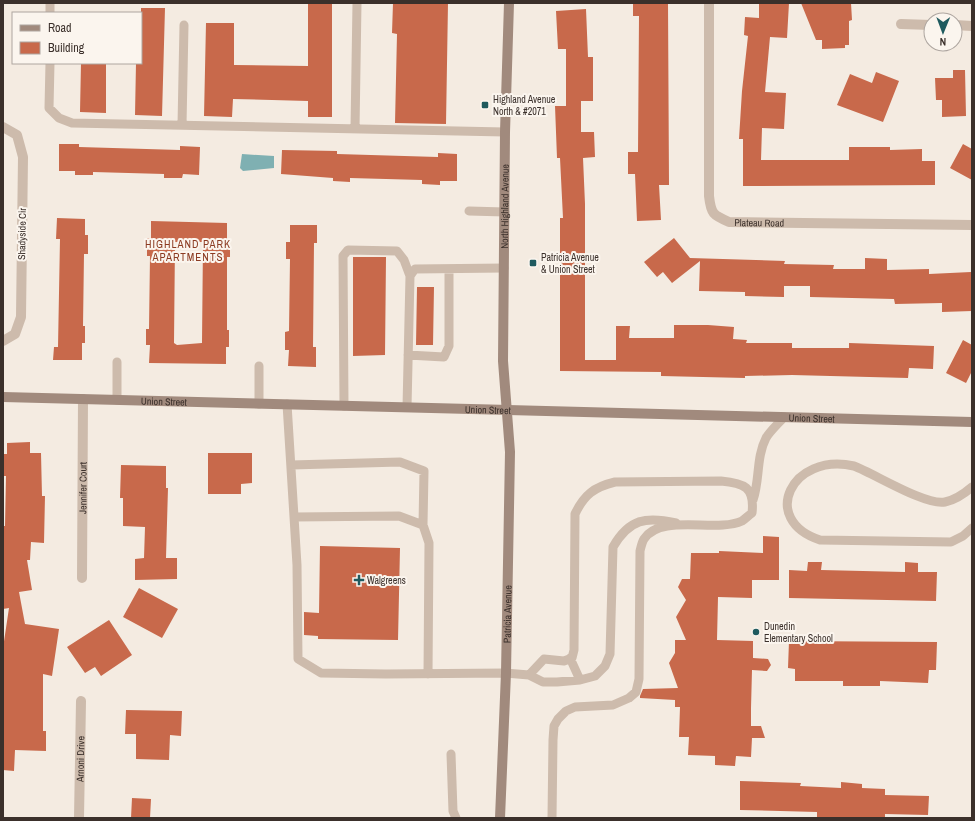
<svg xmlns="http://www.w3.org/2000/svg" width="975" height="821" font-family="'Archivo Narrow',sans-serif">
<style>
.water{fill:#7fb0b2}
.building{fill:#c8694b;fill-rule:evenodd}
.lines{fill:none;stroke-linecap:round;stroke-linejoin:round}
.lane{stroke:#cdbbac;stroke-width:9}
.street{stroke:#cdbbac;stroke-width:10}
.secondary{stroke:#a18a7d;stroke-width:10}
.poi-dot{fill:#1f5a5e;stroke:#fbf5ee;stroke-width:1.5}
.labels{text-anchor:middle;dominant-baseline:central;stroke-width:4;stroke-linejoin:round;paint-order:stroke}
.poi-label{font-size:10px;fill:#3b302b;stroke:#fbf5ee;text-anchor:start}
.street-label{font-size:10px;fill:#3b302b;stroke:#fbf5ee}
.neighbourhood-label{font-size:11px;letter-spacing:1px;fill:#8c3b22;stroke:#fbf5ee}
</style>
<rect width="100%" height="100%" fill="#f4ebe1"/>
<!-- water -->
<path class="water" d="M242,154L274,156V168L243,171L240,168Z"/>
<!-- building -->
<path class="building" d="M308,3H332V117H308V101L233,99L232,117L204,116L206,23H234V65L308,66Z
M393,3H448L446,124L395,123L397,34L392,33Z
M633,3H668L669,185H659L661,220L637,221L635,174H628V152H638L639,16H633Z
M759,3H789L787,38L770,37L765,92L786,93L784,129L762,128L761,160H849V147H890V150L922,149V161H935V185L743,186V139H739L742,91L748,36L744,35L745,17L759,18Z
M801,3H851L852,20L849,21V45H845V48L822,49V40H816Z
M141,8H165L162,116L135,115L136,63H141Z
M586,9L588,57H593V101H581V132H594L595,157L583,158L585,204V360H616V326H630L629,338H674V325H708L734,327L733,339L747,340L746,343H792V348H849V343L934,346L933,369L909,368L908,378L792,375L745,376V378L661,376V372L560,371V218H563L560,158H557L555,106H566V49H558L556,11Z
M81,63H106V113L80,112Z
M953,70H965L966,116L942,117V100H936L935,78H953Z
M876,72L899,81L883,122L837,105L850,74L872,83Z
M59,144H79V147L180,150V146L200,147L199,175L183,174L182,178H164V174L93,172V175H75V171H59Z
M963,144L972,149V180L950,168Z
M282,150L337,151V154L438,157V153L457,154V181H440V185L422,184V180L350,178V182L333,181V178L281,174Z
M57,218L85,219V235H88V254H84L83,326H85V343H82V360H53L54,347H58L60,239H56Z
M151,221L227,223V240H230V257H227V330H229V347H226V364L149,363L150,345H146V329H149L150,256H147V238H151ZM175,242H203L202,343L177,345L174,343Z
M290,225H317V243H314L313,347H316V367L288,366L289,350H285V332L289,331L290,259H286V242H290Z
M674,238L690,258L785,261L784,264L834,265L833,269H865V258L887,259V270L929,269V274L971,272L972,311L942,312V303L895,304L894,299L810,297V286H784V297L745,296V292L699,291L700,261L672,283L663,272L657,277L644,262Z
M353,257H386L385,355L353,356Z
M417,287H434L433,345H416Z
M963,340L972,345V371L966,383L946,373Z
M30,442V453H41L42,496H45L44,543L31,542L30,560H27L32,590L19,592L25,624L59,629L52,676L43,674V731H46V751L15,750L14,771L3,770V648L9,608L3,609V526H5L6,476H3V454H7V443Z
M208,453H252V483L241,484V494H208Z
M121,465L166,466V488H168L166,558H177V579L135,580V559L144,558L145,527L123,526V498H120Z
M763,536L779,537V580H752V598L718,597L717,640L753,641V658L768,659L771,665L767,671L752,670L751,708V726H761L765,738H752L751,757L736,756L735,766L715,765V756L688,755L689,737H679L680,707H675V700L640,698V696L643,689L678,688L669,663L675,653V640H686L676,617L686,600L678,587L682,579H690L691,553H719V551L763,553Z
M320,546L400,548L398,640L318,639V636L304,635V612L319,613Z
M808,562H822L821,570L905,572V562L918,563V572H937L936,601L789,598V570L807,571Z
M139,588L178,609L162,638L123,617Z
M109,620L132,655L101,676L95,667L85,673L67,647Z
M789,641L937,642L936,670H929L928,683L880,681V686H843V681H795V669L788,668Z
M126,710L182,711L181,736L170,735L169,760L136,759V734H125Z
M740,781L801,783L800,786L841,788V782L862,784V788L885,789V795L929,796L928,815L885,814V818H817V812L740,810Z
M132,798L151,799L150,818H131Z"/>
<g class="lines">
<!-- lane -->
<path class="lane" d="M50,13V3
M50,63L49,108L59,118L72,123L505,132
M182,125L184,25
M355,129L357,3
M469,211L505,212
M408,355L444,357L449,346V269
M117,400V362
M259,404V366
M287,404L297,565L298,659L321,673L386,674L506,673L529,675L543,682H557L580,680L595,676L605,666L610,654L613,547C629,519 646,516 676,523
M344,406L343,256L348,250L397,251L404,260L410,276
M407,407L410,276L415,269L504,268
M291,465L400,462L424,471L423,525
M972,487C965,493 955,500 945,502C926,506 875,474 854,466C791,452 759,520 820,540L951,542L963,536L972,528
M753,500C760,480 756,457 766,438C770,431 778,424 784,417
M294,517L399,516L423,525L429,543L428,674
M570,658L580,680
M529,675L544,659L564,661L572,658L574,650L575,514C584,495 594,487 615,482L721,481C744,483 755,487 752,513C749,515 745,519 742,521C716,533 661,513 644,539C642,542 641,547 640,551L639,679L636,692L629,698L613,705L575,707L566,711L558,719L554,726L553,740L552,818
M451,754L453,811L456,818"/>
<!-- street -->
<g class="street">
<path id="s1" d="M709,3V196C711,214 713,215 729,222L972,225"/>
<path d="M901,24L931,25"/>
<path d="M955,25L972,26"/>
<path d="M3,127L17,135L23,157L21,317L15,334L3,341"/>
<path id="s2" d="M82,578L83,399"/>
<path id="s3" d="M79,818L81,701"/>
</g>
<!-- secondary -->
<g class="secondary">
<path id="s4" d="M3,397L972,422"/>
<path id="s5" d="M500,818L506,673L510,452L503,361L505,132L509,3"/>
</g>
</g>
<!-- markers -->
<g class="poi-dot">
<rect x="481" y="101" width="8" height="8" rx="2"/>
<rect x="529" y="259" width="8" height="8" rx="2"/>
<path d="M357 574h4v4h4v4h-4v4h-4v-4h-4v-4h4z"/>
<circle cx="756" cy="632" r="4"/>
</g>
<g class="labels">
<!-- poi labels -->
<g class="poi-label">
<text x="493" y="99">Highland Avenue<tspan x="493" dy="12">North &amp; #2071</tspan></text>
<text x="541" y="257">Patricia Avenue<tspan x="541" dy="12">&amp; Union Street</tspan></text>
<text x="367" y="580">Walgreens</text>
<text x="764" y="626">Dunedin<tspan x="764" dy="12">Elementary School</tspan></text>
</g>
<!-- street labels -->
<g class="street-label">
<text stroke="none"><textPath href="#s5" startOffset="612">North Highland Avenue</textPath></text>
<text stroke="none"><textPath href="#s1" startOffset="259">Plateau Road</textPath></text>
<text transform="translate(22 234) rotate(-89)">Shadyside Cir</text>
<text stroke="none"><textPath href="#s4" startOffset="161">Union Street</textPath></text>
<text stroke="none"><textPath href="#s4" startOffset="485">Union Street</textPath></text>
<text stroke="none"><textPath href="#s4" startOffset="809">Union Street</textPath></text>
<text stroke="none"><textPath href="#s2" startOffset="90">Jennifer Court</textPath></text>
<text stroke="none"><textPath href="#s5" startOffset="204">Patricia Avenue</textPath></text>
<text stroke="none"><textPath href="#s3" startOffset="59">Arnoni Drive</textPath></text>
</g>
<!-- neighbourhood labels -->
<g class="neighbourhood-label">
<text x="188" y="244">HIGHLAND PARK<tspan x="188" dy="13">APARTMENTS</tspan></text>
</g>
</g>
<!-- border -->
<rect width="975" height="821" fill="none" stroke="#3b302b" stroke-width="8"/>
<!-- legend -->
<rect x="12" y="12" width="130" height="52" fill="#fbf5ee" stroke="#aea6a0"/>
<rect x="20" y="25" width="20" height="6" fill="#a18a7d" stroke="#aea6a0"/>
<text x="48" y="32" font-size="12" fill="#3b302b">Road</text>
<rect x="20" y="42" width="20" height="12" fill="#c8694b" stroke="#aea6a0"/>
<text x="48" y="52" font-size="12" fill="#3b302b">Building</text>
<!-- north arrow -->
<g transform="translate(943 32) rotate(181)"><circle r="19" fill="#fbf5ee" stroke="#aea6a0"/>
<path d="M0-3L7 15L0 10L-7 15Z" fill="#1f5a5e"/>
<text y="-6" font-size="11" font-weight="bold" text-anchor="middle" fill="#3b302b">N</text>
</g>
</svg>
